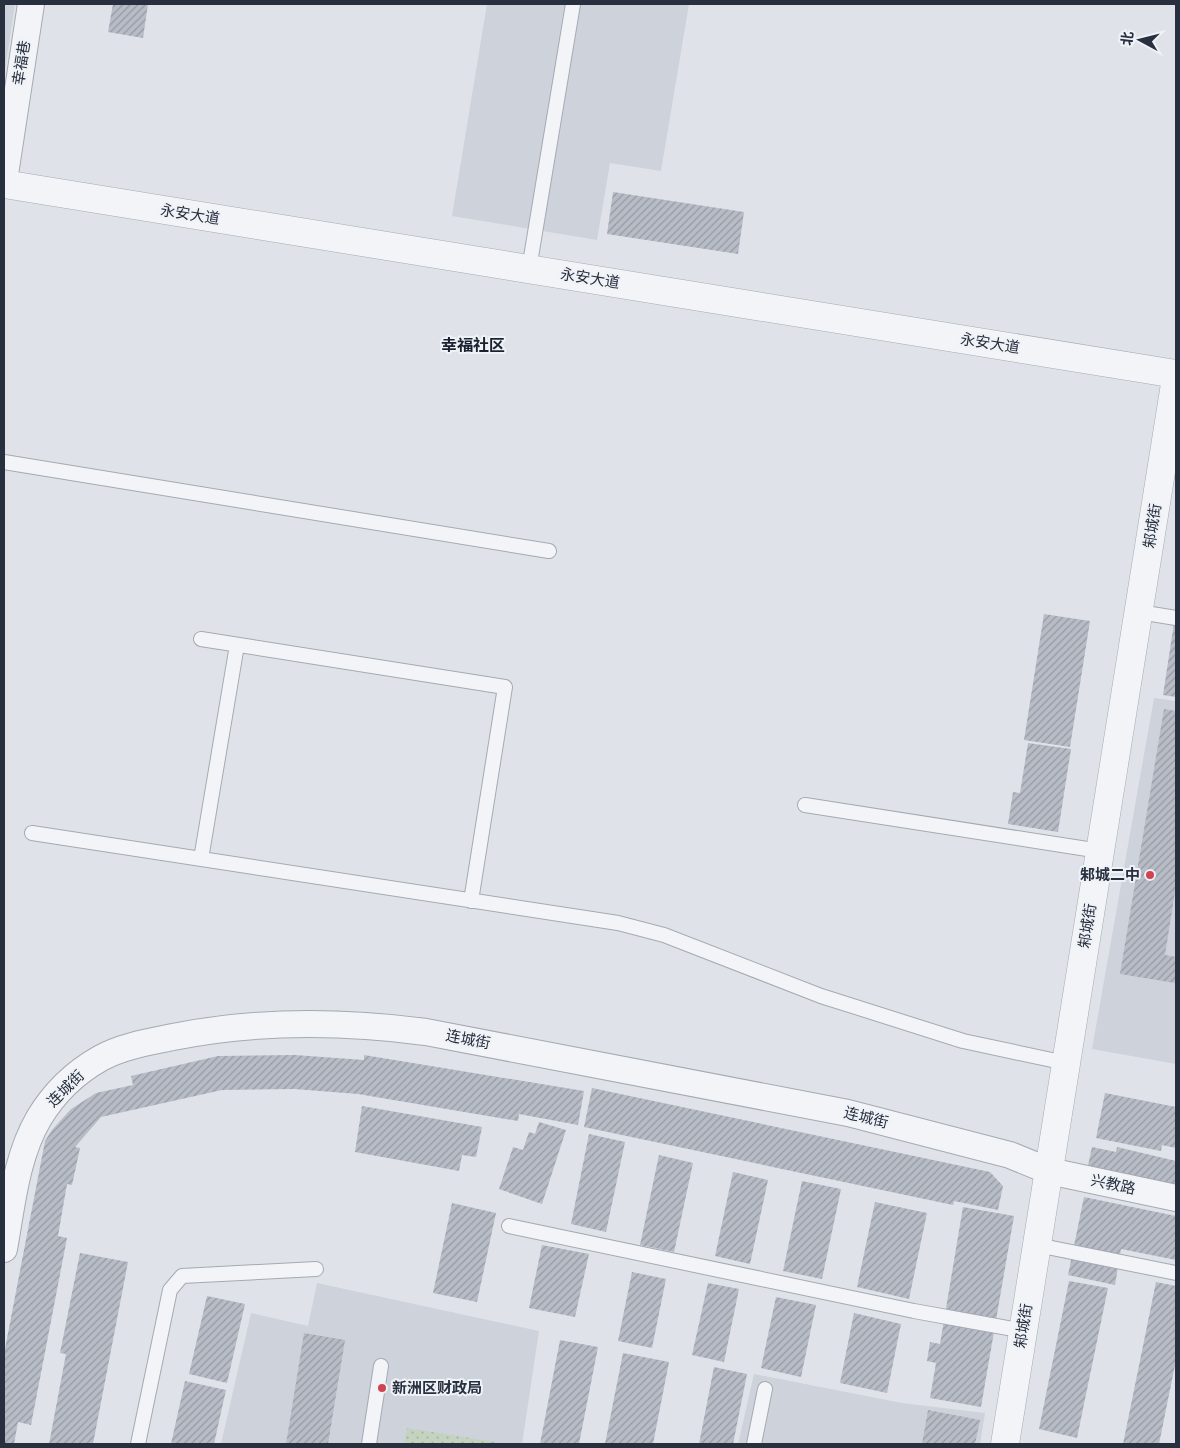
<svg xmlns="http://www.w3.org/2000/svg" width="1180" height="1448" font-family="'Source Sans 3','Noto Sans SC',sans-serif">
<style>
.built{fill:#cdd2db}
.grass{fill:url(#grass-dots)}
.building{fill:url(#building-hatch)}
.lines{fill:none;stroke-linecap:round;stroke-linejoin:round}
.service-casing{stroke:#a4aab3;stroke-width:16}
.minor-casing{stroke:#a4aab3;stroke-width:28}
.tertiary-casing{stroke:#a4aab3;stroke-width:29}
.service{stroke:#f2f4f7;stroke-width:14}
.minor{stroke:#f2f4f7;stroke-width:26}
.tertiary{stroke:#f2f4f7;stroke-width:28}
.poi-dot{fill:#d04351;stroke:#eff2f6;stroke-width:2}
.labels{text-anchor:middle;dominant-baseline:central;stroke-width:4;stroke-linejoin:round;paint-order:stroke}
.street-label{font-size:15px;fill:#283040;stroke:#eff2f6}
.poi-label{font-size:15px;font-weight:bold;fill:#283040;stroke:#eff2f6;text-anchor:end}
.neighbourhood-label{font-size:16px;font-weight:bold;fill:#1a2131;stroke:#eff2f6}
</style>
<defs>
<pattern id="grass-dots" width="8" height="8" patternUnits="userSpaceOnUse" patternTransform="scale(1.25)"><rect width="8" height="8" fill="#c4d3c0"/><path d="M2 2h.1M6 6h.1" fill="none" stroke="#a8b5a6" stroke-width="1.8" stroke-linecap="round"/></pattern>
<pattern id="building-hatch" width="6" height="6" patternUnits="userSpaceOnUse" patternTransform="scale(1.25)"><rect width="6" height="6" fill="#b7bcc6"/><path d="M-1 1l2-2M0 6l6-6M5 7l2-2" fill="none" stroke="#9599a2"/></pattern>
</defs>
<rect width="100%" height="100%" fill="#dfe3e9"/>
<!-- built -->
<path class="built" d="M4,4H15L4,76Z
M487,4H689L661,171L610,163L597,240L452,216Z
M1154,698L1176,701V1064L1092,1049Z
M317,1283L539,1331L522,1444H221L251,1313L308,1326Z
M754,1374L902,1403L985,1413L980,1444H738Z"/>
<!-- grass -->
<path class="grass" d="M407,1428L508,1444H404Z"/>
<!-- building -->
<path class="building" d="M113,4H148L143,38L108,32Z
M613,192L744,212L738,254L607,234Z
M1044,614L1090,621L1070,747L1024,740Z
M1174,623H1176V697L1163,695Z
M1164,709L1176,711V885L1165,955L1176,957L1175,983L1120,974Z
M1028,743L1071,749L1058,832L1008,824L1013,792L1020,793Z
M295,1055L364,1060V1055L584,1091L578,1125L519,1114L518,1121L358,1094L294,1089L222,1090L101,1117L75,1147L80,1148L72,1185L67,1184L58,1236L67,1238L31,1425L18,1422L14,1444H4V1354L45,1141L52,1130L71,1109L96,1093L133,1085L131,1076L218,1056Z
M592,1088L990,1172L1003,1186L998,1210L954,1201L953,1205L584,1127Z
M1105,1093L1176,1107V1148L1162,1145L1161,1151L1096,1138Z
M362,1106L482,1127L476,1157L462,1155L459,1171L355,1152Z
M539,1122L566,1130L542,1204L499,1189L513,1147L523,1150L529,1132L535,1134Z
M589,1134L625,1142L606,1232L571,1224Z
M1092,1147L1116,1152L1117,1147L1176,1161V1188L1087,1170Z
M659,1155L693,1163L674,1252L640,1245Z
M733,1172L768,1180L750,1264L715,1256Z
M802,1181L841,1189L822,1279L783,1271Z
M1084,1197L1176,1216V1260L1121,1249L1115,1285L1068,1275Z
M875,1202L927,1213L909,1299L857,1287Z
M452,1203L496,1213L477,1302L433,1293Z
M963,1207L1014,1216L981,1407L930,1398L936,1363L927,1361L930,1342L940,1344Z
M542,1245L589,1254L575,1317L529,1308Z
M80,1253L128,1262L93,1444H49L66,1354L60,1353Z
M632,1272L666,1279L652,1348L618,1341Z
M1069,1281L1108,1288L1077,1438L1039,1429Z
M1156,1282L1176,1286V1360L1159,1444H1123Z
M708,1283L739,1289L724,1362L692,1355Z
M207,1296L245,1304L227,1383L189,1374Z
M776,1297L816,1305L801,1377L761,1368Z
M854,1313L901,1324L887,1393L840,1383Z
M304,1333L345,1340L328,1444H286Z
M560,1340L598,1347L579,1444H540Z
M623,1353L669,1362L653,1444H605Z
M714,1367L747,1374L733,1444H699Z
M185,1381L226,1390L214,1444H171Z
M928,1410L980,1420L975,1444H922Z"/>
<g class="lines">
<defs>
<path id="service" d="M529,269L573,4
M4,462L549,551
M1139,612L1176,618
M201,639L505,687L471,901
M805,805L1100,851
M32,833L618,923L664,935L821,996L963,1041L1066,1063
M201,859L237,645
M509,1226L914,1311L1024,1331
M1037,1245L1176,1273
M138,1444L170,1290L182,1276L316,1269
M369,1444L381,1366
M754,1444L765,1389"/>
<path id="minor" d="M4,181L31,4
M4,1249C12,1205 16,1157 39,1118C54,1093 76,1072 101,1058C123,1046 149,1042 173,1037C257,1020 341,1021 426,1032L848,1113L1010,1155L1049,1171L1176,1198"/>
<path id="tertiary" d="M4,184L1176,374
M1005,1444L1176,378"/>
</defs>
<!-- service casing -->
<use href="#service" class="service-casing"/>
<!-- minor casing -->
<use href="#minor" class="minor-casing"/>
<!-- tertiary casing -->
<use href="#tertiary" class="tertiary-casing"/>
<!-- service -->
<use href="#service" class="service"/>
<!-- minor -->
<use href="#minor" class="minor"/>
<!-- tertiary -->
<use href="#tertiary" class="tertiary"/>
</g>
<!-- markers -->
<g class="poi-dot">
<circle cx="1150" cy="875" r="5"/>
<circle cx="382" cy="1388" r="5"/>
</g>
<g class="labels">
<!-- street labels -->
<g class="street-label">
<text transform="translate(22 63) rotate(-81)">幸福巷</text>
<text transform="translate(190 215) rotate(9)">永安大道</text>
<text transform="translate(590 279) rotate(9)">永安大道</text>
<text transform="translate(990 344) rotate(9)">永安大道</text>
<text transform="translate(1153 526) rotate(-81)">邾城街</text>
<text transform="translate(1088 926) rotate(-81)">邾城街</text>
<text transform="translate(468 1040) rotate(11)">连城街</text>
<text transform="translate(66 1089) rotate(-45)">连城街</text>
<text transform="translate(866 1118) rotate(14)">连城街</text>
<text transform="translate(1113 1185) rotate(12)">兴教路</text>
<text transform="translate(1024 1326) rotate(-81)">邾城街</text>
</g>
<!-- poi labels -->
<g class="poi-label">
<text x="1140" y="875">邾城二中</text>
<text x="392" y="1388" text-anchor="start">新洲区财政局</text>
</g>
<!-- neighbourhood labels -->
<g class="neighbourhood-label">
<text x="473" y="346">幸福社区</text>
</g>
</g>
<!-- border -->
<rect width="1180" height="1448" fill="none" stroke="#283040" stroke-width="10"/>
<!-- north arrow -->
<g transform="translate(1140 40) rotate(277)" stroke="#eff2f6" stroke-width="4" paint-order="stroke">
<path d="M0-4L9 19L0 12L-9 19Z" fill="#283040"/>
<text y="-8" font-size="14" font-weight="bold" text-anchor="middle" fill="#283040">北</text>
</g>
</svg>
